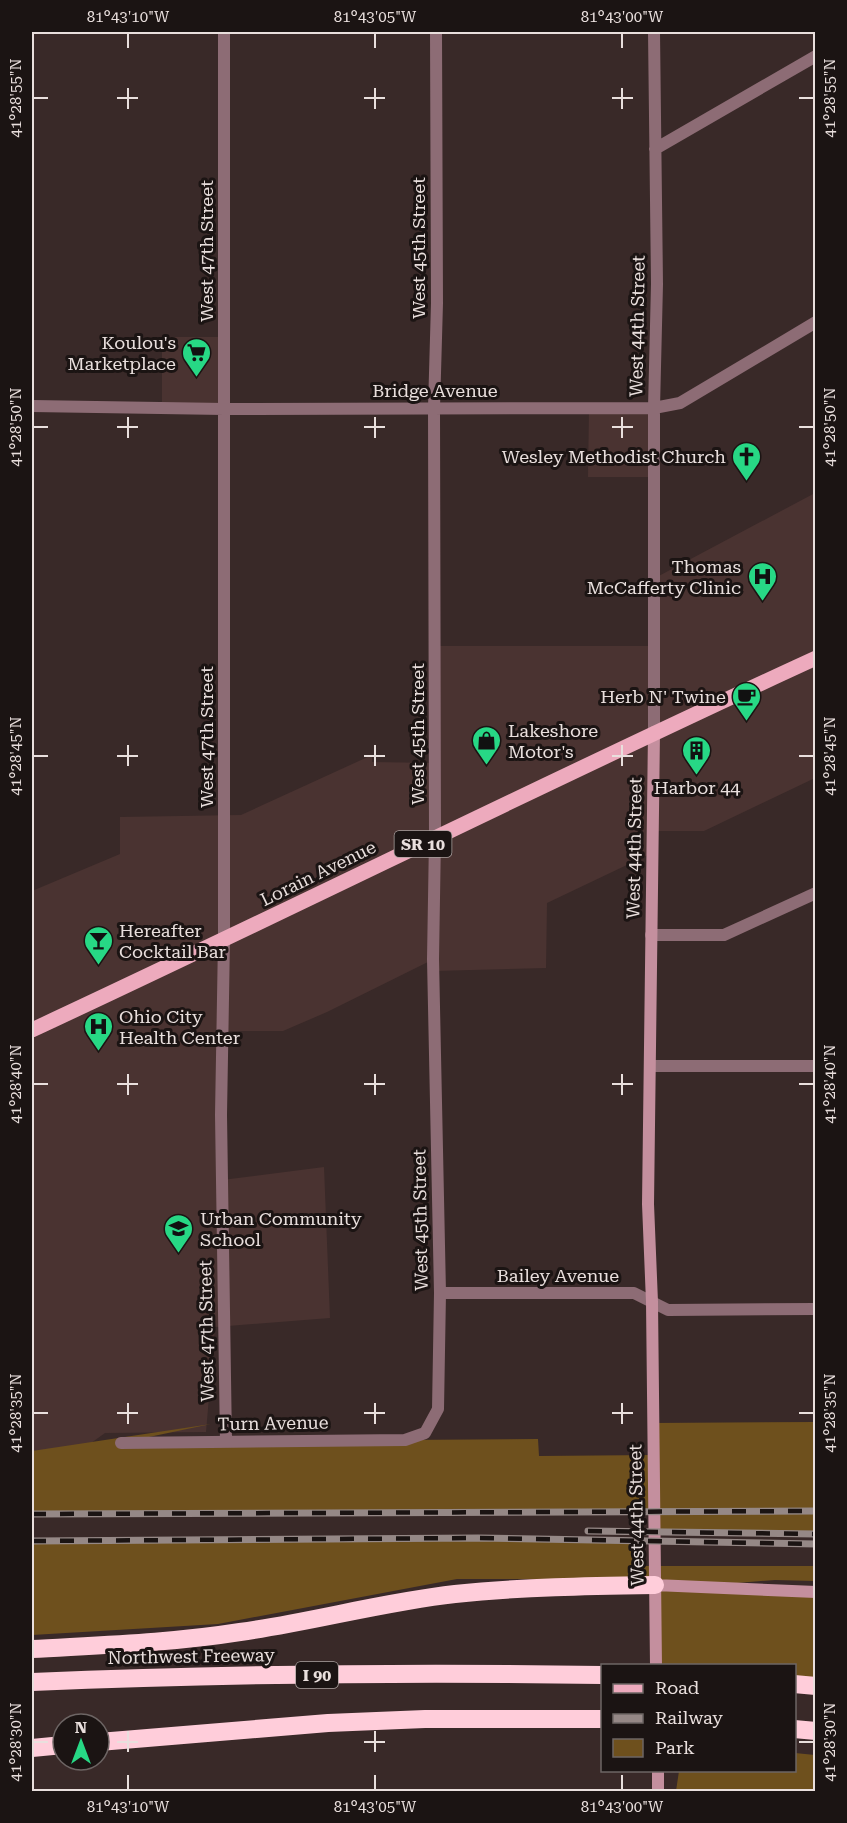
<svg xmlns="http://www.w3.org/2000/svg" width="847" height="1823" font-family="'Roboto Serif',serif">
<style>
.built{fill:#4a3331}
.green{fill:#6e501d}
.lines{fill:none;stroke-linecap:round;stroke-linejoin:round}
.street{stroke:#8d6c75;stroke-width:12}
.secondary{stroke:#c48f9e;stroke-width:12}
.primary{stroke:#edaabd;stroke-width:15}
.highway{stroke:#ffcdda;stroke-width:18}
.rail-casing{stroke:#958886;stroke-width:7}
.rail{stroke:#1b1413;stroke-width:4.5;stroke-dasharray:14;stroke-linecap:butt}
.ticks{fill:none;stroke:#e9dfdd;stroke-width:2}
.labels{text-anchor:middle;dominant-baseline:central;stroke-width:6;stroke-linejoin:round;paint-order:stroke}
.shield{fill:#1b1413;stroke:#aba2a0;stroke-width:1.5}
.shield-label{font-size:16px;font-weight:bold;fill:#e9dfdd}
.street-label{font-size:18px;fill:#e9dfdd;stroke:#1b1413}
.poi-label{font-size:18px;fill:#e9dfdd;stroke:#1b1413;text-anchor:end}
.neatline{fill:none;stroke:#e9dfdd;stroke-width:2}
.ticks-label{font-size:15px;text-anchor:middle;fill:#e9dfdd}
</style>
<rect width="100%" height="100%" fill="#392928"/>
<!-- built -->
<path class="built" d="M162,337H224V409L162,408Z
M589,408H654L655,477H588Z
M815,493V778L704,831H652V853L547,903L546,968L433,971L432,960L327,1012L283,1031H222V1180L324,1167L330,1318L215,1327L206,1432L105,1433L84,1448L68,1453L32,1451V891L120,854V817L241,815L372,755V762L434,763L435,646H655V578Z"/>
<!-- green -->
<path class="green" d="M815,1422V1534L654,1531L653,1513L32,1514V1451L211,1424L125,1442L538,1439L539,1456L653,1455V1423Z
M478,1538L633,1540V1562H637V1566H815V1581L775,1580L737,1583L543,1579H457L218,1624L32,1635V1541Z
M655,1585L815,1592V1686L795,1684L794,1666L656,1665Z
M795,1753L815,1755V1791H676L679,1771L794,1770Z"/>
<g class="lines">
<!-- street -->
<path class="street" d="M224,32V940L221,1115L226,1442
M655,149L816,56
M32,406L224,409L654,408L680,403L816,322
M654,732V408L657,284L654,32
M651,935H724L816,893
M650,1066H816
M440,1293H634L668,1310L816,1309
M121,1443L405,1440L425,1433L438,1409L440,1293L433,959L435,838L434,408L437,303L436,32"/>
<!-- secondary -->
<path class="secondary" d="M654,732L648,1204L652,1302L656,1666
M655,1585L816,1592
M658,1770V1792"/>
<!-- primary -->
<path class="primary" d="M32,1030C294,908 552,779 816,658"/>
<!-- highway -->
<path class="highway" d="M32,1649C101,1645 171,1643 240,1632C312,1622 383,1602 455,1594C522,1587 588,1586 655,1585
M32,1682C222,1674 412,1672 602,1675
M794,1684L816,1686
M794,1729L816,1731
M99,1742L328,1723L425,1719H602
M32,1748L63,1745"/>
<defs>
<path id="rail" d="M32,1514L816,1511
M588,1531L816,1534
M32,1541L478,1538L816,1544"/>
</defs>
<!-- rail casing -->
<use href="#rail" class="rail-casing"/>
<!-- rail -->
<use href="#rail" class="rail"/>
</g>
<!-- ticks -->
<path class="ticks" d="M128,33V48M375,33V48M622,33V48M128,88V109M375,88V109M622,88V109M33,98H48M117,98H138M364,98H385M612,98H633M799,98H814M128,417V438M375,417V438M622,417V438M33,427H48M117,427H138M364,427H385M612,427H633M799,427H814M128,745V766M375,745V766M622,745V766M33,756H48M117,756H138M364,756H385M612,756H633M799,756H814M128,1074V1095M375,1074V1095M622,1074V1095M33,1084H48M117,1084H138M364,1084H385M612,1084H633M799,1084H814M128,1403V1424M375,1403V1424M622,1403V1424M33,1413H48M117,1413H138M364,1413H385M612,1413H633M799,1413H814M128,1731V1752M375,1731V1752M33,1742H48M117,1742H138M364,1742H385M799,1742H814M128,1775V1790M375,1775V1790M622,1775V1790"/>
<!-- icons -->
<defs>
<symbol id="supermarket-pin" viewBox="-11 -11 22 30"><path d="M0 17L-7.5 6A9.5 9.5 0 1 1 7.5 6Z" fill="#27d885" stroke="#1b1413"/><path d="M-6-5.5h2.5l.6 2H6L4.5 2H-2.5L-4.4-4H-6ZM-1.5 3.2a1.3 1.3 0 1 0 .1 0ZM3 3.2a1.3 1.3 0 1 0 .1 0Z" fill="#111"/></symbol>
<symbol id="church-pin" viewBox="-11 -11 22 30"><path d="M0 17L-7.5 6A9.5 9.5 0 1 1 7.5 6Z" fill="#27d885" stroke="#1b1413"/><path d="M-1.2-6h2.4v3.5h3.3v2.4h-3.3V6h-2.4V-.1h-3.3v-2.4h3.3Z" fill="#111"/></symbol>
<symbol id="hospital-pin" viewBox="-11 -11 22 30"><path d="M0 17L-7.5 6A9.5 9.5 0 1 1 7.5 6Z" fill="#27d885" stroke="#1b1413"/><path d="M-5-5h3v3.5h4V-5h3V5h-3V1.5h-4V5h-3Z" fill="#111"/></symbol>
<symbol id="cafe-pin" viewBox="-11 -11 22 30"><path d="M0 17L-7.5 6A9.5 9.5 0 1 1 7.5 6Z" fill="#27d885" stroke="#1b1413"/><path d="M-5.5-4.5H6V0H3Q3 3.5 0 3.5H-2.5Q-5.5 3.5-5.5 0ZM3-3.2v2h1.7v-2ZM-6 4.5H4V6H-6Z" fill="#111"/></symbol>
<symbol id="shop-pin" viewBox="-11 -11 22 30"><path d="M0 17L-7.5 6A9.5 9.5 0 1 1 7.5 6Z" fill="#27d885" stroke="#1b1413"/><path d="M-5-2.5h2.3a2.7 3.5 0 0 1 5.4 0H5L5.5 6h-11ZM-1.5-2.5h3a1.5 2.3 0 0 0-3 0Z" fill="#111"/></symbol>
<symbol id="building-pin" viewBox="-11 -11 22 30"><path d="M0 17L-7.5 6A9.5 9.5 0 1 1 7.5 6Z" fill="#27d885" stroke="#1b1413"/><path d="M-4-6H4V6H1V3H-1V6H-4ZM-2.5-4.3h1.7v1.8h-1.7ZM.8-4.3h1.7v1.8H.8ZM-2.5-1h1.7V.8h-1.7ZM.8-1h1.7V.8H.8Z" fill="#111"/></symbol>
<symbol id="bar-pin" viewBox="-11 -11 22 30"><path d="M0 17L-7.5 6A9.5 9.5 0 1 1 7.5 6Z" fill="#27d885" stroke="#1b1413"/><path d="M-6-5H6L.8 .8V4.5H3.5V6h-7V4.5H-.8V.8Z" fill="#111"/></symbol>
<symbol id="school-pin" viewBox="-11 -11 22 30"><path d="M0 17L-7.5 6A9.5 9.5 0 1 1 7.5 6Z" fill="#27d885" stroke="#1b1413"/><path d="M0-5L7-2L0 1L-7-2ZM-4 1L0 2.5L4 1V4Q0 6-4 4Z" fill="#111"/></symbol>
</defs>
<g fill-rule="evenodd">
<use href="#supermarket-pin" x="180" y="336" width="33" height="45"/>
<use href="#church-pin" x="730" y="440" width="33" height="45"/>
<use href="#hospital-pin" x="746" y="560" width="33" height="45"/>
<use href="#cafe-pin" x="730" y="680" width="33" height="45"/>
<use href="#shop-pin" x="470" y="724" width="33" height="45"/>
<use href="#building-pin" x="680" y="734" width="33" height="45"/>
<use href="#bar-pin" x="82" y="924" width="33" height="45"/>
<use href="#hospital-pin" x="82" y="1010" width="33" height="45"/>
<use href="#school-pin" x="162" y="1212" width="33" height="45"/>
</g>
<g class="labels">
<!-- shield labels -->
<g class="shield">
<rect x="394.5" y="831" width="57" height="26" rx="4.5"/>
<rect x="296" y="1662" width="42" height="26" rx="4.5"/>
</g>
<g class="shield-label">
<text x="423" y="844">SR 10</text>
<text x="317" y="1675">I 90</text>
</g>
<!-- street labels -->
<g class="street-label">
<text transform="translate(418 248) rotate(-90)">West 45th Street</text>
<text transform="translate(206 251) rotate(-90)">West 47th Street</text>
<text transform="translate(637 326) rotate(-89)">West 44th Street</text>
<text x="435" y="390">Bridge Avenue</text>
<text transform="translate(417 734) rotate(-90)">West 45th Street</text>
<text transform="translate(206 737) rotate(-90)">West 47th Street</text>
<text transform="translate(634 848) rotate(-89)">West 44th Street</text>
<text transform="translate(318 873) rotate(-26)">Lorain Avenue</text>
<text transform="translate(420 1220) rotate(-91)">West 45th Street</text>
<text x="558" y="1275">Bailey Avenue</text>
<text transform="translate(206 1331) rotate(-91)">West 47th Street</text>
<text transform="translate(273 1423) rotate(-1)">Turn Avenue</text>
<text transform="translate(636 1515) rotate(-91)">West 44th Street</text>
<text transform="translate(191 1656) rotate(-1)">Northwest Freeway</text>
</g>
<!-- poi labels -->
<g class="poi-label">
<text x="176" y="342">Koulou's<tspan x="176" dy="21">Marketplace</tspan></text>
<text x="726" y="456">Wesley Methodist Church</text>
<text x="741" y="566">Thomas<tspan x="741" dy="21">McCafferty Clinic</tspan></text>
<text x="726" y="696">Herb N' Twine</text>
<text x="508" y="730" text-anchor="start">Lakeshore<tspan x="508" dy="21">Motor's</tspan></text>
<text x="697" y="787" text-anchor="middle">Harbor 44</text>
<text x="119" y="930" text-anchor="start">Hereafter<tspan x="119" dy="21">Cocktail Bar</tspan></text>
<text x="119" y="1016" text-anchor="start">Ohio City<tspan x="119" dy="21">Health Center</tspan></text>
<text x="200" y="1218" text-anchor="start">Urban Community<tspan x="200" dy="21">School</tspan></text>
</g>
</g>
<!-- border -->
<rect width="847" height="1823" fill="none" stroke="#1b1413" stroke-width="66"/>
<!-- legend -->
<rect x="601" y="1664" width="195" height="108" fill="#1b1413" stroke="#6d6564" stroke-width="1.5"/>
<rect x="613" y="1684" width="30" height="9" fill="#edaabd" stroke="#6d6564" stroke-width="1.5"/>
<text x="655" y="1694" font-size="18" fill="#e9dfdd">Road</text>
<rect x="613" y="1714" width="30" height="9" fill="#958886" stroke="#6d6564" stroke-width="1.5"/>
<text x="655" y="1724" font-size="18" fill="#e9dfdd">Railway</text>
<rect x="613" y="1739" width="30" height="18" fill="#6e501d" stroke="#6d6564" stroke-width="1.5"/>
<text x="655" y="1754" font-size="18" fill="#e9dfdd">Park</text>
<!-- north arrow -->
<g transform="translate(81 1742)"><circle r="28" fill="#1b1413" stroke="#6d6564" stroke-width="1.5"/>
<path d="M0-4.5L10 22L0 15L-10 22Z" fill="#27d885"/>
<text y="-9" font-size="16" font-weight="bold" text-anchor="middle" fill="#e9dfdd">N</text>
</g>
<rect x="33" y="33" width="781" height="1757" class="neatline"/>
<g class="ticks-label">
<text x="128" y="22">81°43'10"W</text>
<text x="375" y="22">81°43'05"W</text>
<text x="622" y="22">81°43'00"W</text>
<text transform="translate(16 98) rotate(-90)" y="5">41°28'55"N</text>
<text transform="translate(830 98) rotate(-90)" y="5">41°28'55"N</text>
<text transform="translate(16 427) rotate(-90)" y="5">41°28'50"N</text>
<text transform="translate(830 427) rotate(-90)" y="5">41°28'50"N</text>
<text transform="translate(16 756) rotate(-90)" y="5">41°28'45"N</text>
<text transform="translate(830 756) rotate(-90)" y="5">41°28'45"N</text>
<text transform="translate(16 1084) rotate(-90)" y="5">41°28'40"N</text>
<text transform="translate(830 1084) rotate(-90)" y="5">41°28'40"N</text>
<text transform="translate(16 1413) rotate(-90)" y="5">41°28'35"N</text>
<text transform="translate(830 1413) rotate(-90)" y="5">41°28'35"N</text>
<text transform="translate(16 1742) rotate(-90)" y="5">41°28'30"N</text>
<text transform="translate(830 1742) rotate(-90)" y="5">41°28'30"N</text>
<text x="128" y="1812">81°43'10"W</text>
<text x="375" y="1812">81°43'05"W</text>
<text x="622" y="1812">81°43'00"W</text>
</g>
</svg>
